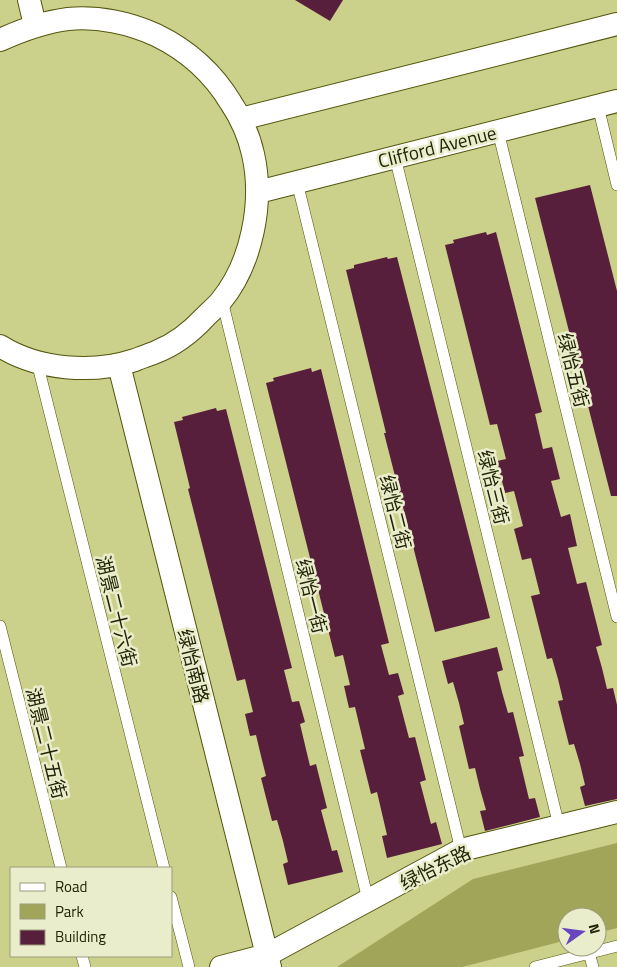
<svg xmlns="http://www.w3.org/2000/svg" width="617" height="967" font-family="'Titillium Web','Noto Sans SC',sans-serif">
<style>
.green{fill:#a1a559}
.building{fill:#571f3b}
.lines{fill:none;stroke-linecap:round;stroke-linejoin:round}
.service-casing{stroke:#53560d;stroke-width:12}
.minor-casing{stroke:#53560d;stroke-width:24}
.service{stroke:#fff;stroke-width:11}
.minor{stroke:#fff;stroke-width:22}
.labels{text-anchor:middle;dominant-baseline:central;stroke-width:5;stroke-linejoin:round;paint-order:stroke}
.street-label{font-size:19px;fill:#222407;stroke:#eaedcb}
</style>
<rect width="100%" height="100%" fill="#cbd08a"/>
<!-- green -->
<path class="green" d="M617,843V928L597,933V917H567V940L462,967H337L473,879Z"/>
<!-- building -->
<path class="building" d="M295,0H343L330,21Z
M590,185L617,291V496H611L535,198Z
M486,232L487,235L496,232L542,412L535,414L543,449L552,447L560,479L551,481L561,517L570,514L577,546L568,548L577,584L586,582L602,645L596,647L602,668L607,689L613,688L617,705V799L585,806L580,787L585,785L580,764L574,744L569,745L558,701L563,700L558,679L552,658L547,659L531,596L540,594L531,558L522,560L514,529L523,526L514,491L505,493L497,461L506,459L497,424L490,425L445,245L454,243L453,240Z
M387,257L388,259L397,257L490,618L435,632L384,433H386L346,270L354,268V265Z
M311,368L312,372L321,369L389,643L381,645L389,675L398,673L404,694L398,696L409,738L415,737L426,780L420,782L431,824L436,822L442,844L387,858L382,836L387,835L377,792L371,794L360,750L365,749L355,707L349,708L344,686L350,685L343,655L335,657L266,383L274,381L273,378Z
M216,408L217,411L226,409L292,668L284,670L292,702L299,701L305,722L300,724L310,766L316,764L327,808L321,810L332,851L337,850L343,872L288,885L283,864L288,862L283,841L277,820L272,821L261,778L266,776L261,756L256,735L250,736L245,714L253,712L245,679L237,681L188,489L190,488L174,422L183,420L182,417Z
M497,647L503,670L497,672L502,692L508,713L513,712L524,756L519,757L529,799L535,798L540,817L485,831L480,811L486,810L480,789L475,768L469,769L459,726L464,724L459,703L453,682L448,684L442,661Z"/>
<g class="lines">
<defs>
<path id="service" d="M598,106L617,185
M498,131L617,617
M395,157L559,826
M297,182L461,850
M222,300L368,900
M37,362L164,868
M0,626L61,868
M171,897L189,967
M589,953L593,967
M82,956L85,967
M535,967L617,946"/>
<path id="minor" d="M29,0L35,25
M0,40C22,30 44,22 68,19C98,16 130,23 156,35C187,50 213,73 231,103C241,118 249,136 253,154C264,202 252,263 221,301C216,307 210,312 205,317C192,331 174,345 156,352C149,355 142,357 135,360C93,374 38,370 0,346
M241,119L617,24
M258,192L617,101
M119,365L270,967
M221,967L267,955L461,850L617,812"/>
</defs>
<!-- service casing -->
<use href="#service" class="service-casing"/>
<!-- minor casing -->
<use href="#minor" class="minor-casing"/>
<!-- service -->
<use href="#service" class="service"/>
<!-- minor -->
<use href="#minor" class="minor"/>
</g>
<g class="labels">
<!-- street labels -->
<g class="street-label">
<text transform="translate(437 146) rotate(-14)">Clifford Avenue</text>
<text transform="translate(574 370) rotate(76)">绿怡五街</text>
<text transform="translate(494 487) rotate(76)">绿怡三街</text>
<text transform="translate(396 512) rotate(76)">绿怡二街</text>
<text transform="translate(312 596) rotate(76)">绿怡一街</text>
<text transform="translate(117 611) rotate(76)">湖景二十六街</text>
<text transform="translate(194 666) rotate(76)">绿怡南路</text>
<text transform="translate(47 743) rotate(76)">湖景二十五街</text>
<text transform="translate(435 867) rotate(-26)">绿怡东路</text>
</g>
</g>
<!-- legend -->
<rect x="10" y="867" width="162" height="90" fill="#eaedcb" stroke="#9a9d7d"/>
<rect x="20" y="883" width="25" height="8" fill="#ffffff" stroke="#9a9d7d"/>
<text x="55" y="892" font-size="15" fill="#222407">Road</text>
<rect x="20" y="904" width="25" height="15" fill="#a1a559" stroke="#9a9d7d"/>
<text x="55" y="917" font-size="15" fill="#222407">Park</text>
<rect x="20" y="930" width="25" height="15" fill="#571f3b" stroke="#9a9d7d"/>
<text x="55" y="942" font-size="15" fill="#222407">Building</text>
<!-- north arrow -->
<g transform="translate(582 932) rotate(76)"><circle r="24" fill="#eaedcb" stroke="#9a9d7d"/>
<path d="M0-4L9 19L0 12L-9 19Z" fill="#6846bf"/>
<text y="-8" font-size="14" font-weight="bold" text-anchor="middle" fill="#222407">N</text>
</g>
</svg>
